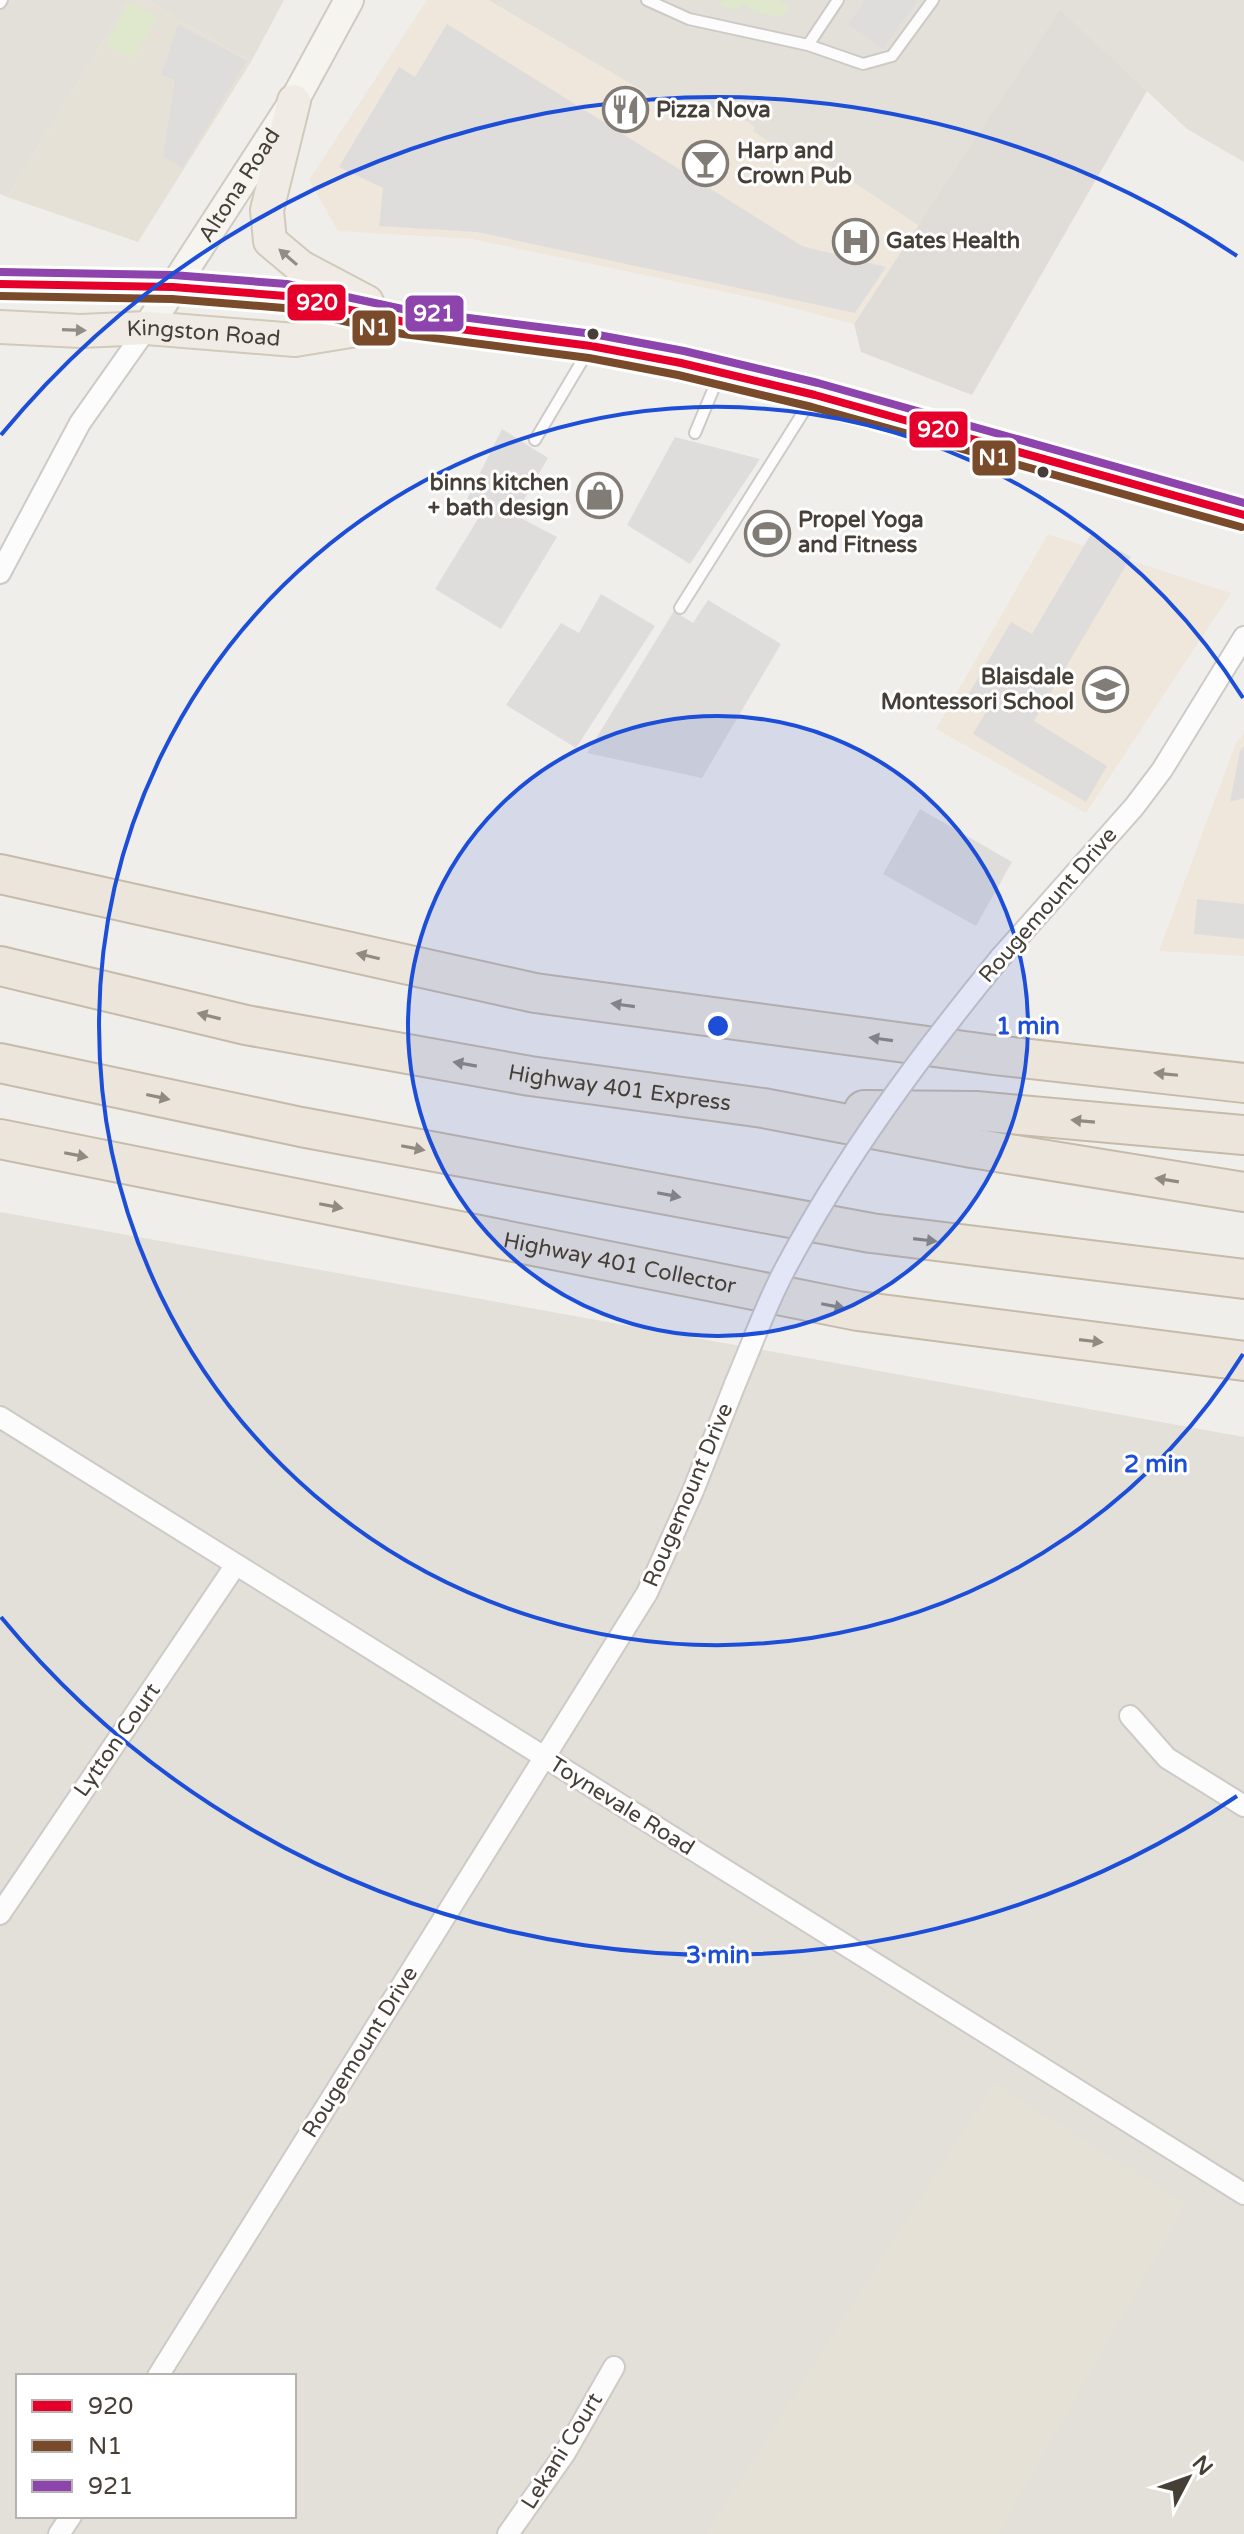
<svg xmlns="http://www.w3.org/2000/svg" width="1244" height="2534" font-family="'Varela Round',sans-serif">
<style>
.residential{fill:#e3e0d9;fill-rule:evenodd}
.commercial{fill:#efe6dc}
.industrial{fill:#e0ddd9}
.education{fill:#e6e1d7}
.green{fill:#dfe8cd}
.parking{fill:#dfdddb}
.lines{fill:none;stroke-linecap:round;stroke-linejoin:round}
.service-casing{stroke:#cdcac7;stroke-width:14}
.minor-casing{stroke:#cdcac7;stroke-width:24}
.secondary-casing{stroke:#cfcbc2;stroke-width:32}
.primary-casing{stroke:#d1c9ba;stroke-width:36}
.motorway-casing{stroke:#c6baa8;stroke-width:42}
.service{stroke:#fdfcfc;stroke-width:10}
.minor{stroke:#fdfcfc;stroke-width:20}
.secondary{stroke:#f6f4ef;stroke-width:28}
.primary{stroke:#f0ece5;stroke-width:32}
.motorway{stroke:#ebe5db;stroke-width:38}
.minor-bridge-casing{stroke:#cdcac7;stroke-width:24;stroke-linecap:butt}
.minor-bridge{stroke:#fdfcfc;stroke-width:20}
.bus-1-casing{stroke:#fff;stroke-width:14}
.bus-2-casing{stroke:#fff;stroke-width:14}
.bus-3-casing{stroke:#fff;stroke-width:14}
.bus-1{stroke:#e4002b;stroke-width:8}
.bus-2{stroke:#7a4b2a;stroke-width:8}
.bus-3{stroke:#8e44ad;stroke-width:8}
.oneway{fill:#928d85}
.oneway2{fill:#908a81}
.ring{fill:none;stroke:#1d4ed8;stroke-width:4}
.bus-dot{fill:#463f37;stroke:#fff;stroke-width:3}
.labels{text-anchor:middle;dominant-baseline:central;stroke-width:6;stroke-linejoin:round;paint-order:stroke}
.poi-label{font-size:22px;font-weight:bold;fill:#463f37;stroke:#fff;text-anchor:start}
.street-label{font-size:22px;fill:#463f37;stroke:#fff}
.centre{fill:#1d4ed8;stroke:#fff;stroke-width:4}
.ring-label{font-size:24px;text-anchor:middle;font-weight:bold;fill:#1d4ed8;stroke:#fff;stroke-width:6;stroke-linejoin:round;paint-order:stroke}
.line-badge{stroke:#fff;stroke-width:3}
.badge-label{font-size:22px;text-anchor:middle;font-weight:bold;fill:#fff}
</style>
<rect width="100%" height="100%" fill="#f0eeeb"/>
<!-- residential -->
<path class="residential" d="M0,0H129L7,197L0,194Z
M146,0H284L251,62Z
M488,0H1244V162L1187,129L1060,9L919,226L817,158L803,142L792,157L734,121L678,118L643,91Z
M0,1212L1244,1437V2534H0ZM18,2376H294V2516H18Z"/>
<!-- commercial -->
<path class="commercial" d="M427,0H488L643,91L677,117L684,108L703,120L712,107L734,121L738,115L755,127L753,131L792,157L802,141L820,153L817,158L919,226L854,324L754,298L472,239L338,231L309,180Z
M1048,534L1231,593L1086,813L936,729Z
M1244,733V956L1159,951L1235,745Z"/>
<!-- industrial -->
<path class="industrial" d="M1060,9L1147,91L972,395L861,352L854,324Z"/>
<!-- education -->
<path class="education" d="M129,0H146L251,62L138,242L7,197Z
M994,2083L1186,2205L998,2534H706Z"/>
<!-- green -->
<path class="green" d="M723,0H778L790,7L782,17L754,12L748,5H742L736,10L719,5Z
M129,2L157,17L133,59L106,44Z"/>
<!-- parking -->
<path class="parking" d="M865,0H918L883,49L848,24Z
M178,24L247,61L182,168L163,156L175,80L161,75Z
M447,24L802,246L886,267L855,313L477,232L379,226L383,188L339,167L399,67L415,77Z
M502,429L548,458L515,515L557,537L501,629L435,589L481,514L465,503Z
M675,437L760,459L690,564L627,525Z
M1091,534L1131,557L1034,721L1107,766L1086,802L973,734L986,712L965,700L1011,622L1032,634Z
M601,594L655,626L576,748L506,705L561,623L579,633Z
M708,600L781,644L702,778L587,753L674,611L693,623Z
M1244,746V798L1230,802L1240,751Z
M920,809L1012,862L976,926L883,874Z
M1197,899L1244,904V939L1194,934Z"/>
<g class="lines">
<defs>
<path id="service" d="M647,0L689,19L808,45L863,64L892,56L933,0
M0,3L2,0
M808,45L838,0
M695,433L718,378
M535,440L588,351
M680,608L811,400"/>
<path id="minor" d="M0,573L80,423L147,328
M1000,958L1134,807L1162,770L1244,637
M0,1417L1244,2194
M1130,1716L1167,1758L1244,1806
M0,1914L235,1566
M158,2376L647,1593L693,1491L735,1384
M59,2534L71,2516
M508,2534L565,2453L614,2367"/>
<g id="secondary">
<path id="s1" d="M147,328L294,101L349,0"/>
</g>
<g id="primary">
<path d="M294,101L267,210L270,241L301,267L367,302"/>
<path d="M0,284L173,287L286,296L405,322L591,346L681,363L815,395L1244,515"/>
<path id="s2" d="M0,327L81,331L147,328L295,340L387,325"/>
</g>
<g id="motorway">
<path d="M0,874L535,993L994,1055L1244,1083"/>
<path id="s3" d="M0,966L246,1025L530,1076L763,1108L972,1148L1244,1192"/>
<path d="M0,1063L301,1127L871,1233L1244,1279"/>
<path d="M864,1110L976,1111L1244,1135"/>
<path id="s4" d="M0,1139L858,1311L1244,1361"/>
</g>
</defs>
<!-- service casing -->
<use href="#service" class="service-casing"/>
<!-- minor casing -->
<use href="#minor" class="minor-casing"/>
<!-- secondary casing -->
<use href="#secondary" class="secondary-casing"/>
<!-- primary casing -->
<use href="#primary" class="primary-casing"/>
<!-- motorway casing -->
<use href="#motorway" class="motorway-casing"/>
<!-- service -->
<use href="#service" class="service"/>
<!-- minor -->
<use href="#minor" class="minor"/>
<!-- secondary -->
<use href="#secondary" class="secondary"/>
<!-- primary -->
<use href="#primary" class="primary"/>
<!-- motorway -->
<use href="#motorway" class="motorway"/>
<defs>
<path id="minor-bridge" d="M735,1384C751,1347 765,1307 784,1271C844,1158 919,1057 1000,958"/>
</defs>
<!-- minor-bridge casing -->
<use href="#minor-bridge" class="minor-bridge-casing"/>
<!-- minor-bridge -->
<use href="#minor-bridge" class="minor-bridge"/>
<defs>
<path id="bus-1" d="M0,284L173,287L286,296L405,322L591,346L681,363L815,395L1244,515"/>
<path id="bus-2" d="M0,296L172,299L284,308L403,334L589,358L678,375L812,407L1241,527"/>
<path id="bus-3" d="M0,272L173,275L287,284L407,310L593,334L684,351L818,383L1244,503"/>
</defs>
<!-- bus-1 casing -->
<use href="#bus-1" class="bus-1-casing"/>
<!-- bus-2 casing -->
<use href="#bus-2" class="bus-2-casing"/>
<!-- bus-3 casing -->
<use href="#bus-3" class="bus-3-casing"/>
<!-- bus-1 -->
<use href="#bus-1" class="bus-1"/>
<!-- bus-2 -->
<use href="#bus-2" class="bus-2"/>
<!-- bus-3 -->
<use href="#bus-3" class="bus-3"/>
</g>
<!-- one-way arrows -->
<defs><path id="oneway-solid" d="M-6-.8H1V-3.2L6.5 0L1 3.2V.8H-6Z" transform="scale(2)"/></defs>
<g class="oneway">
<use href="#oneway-solid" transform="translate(288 257) rotate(-139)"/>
<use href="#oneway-solid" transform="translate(74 330) rotate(2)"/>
</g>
<g class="oneway2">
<use href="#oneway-solid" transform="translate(368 956) rotate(-167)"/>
<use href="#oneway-solid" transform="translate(623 1005) rotate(-172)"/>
<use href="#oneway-solid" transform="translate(209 1016) rotate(-166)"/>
<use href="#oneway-solid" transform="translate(881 1039) rotate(-172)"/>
<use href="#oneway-solid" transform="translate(465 1064) rotate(-170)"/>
<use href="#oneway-solid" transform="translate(1166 1074) rotate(-174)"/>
<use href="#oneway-solid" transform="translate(158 1097) rotate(12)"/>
<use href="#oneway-solid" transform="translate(1083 1121) rotate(-175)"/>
<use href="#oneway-solid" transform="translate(413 1148) rotate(11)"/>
<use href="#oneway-solid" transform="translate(76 1155) rotate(11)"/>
<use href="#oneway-solid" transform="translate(1167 1180) rotate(-171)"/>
<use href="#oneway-solid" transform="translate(669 1195) rotate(11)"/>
<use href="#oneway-solid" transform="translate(331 1206) rotate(11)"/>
<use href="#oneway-solid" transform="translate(925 1240) rotate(7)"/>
<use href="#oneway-solid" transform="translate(833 1306) rotate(11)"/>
<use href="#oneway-solid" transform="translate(1091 1341) rotate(7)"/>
</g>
<!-- distance rings -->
<circle cx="718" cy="1026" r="310" fill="#1d4ed8" fill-opacity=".12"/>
<g class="ring">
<circle cx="718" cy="1026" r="310"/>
<path d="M1243 1354A619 619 0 1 1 1243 698"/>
<path d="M1237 1796A929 929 0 0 1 1 1617M1 435A929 929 0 0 1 1237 256"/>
</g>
<!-- icons -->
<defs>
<symbol id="restaurant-ring" viewBox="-11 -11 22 22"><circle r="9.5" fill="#fff" stroke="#827c76" stroke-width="1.5"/><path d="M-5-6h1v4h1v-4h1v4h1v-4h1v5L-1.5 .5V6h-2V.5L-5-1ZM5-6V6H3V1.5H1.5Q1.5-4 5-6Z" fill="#827c76"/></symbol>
<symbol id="bar-ring" viewBox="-11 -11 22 22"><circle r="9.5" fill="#fff" stroke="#827c76" stroke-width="1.5"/><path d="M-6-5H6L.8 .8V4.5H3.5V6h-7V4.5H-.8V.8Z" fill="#827c76"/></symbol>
<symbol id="hospital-ring" viewBox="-11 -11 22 22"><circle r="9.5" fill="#fff" stroke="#827c76" stroke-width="1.5"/><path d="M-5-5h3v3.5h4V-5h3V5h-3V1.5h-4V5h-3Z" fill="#827c76"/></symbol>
<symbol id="shop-ring" viewBox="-11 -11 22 22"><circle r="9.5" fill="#fff" stroke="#827c76" stroke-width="1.5"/><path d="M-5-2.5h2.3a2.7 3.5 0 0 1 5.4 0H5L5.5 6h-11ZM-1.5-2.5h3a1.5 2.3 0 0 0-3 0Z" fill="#827c76"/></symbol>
<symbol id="stadium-ring" viewBox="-11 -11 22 22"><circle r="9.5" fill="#fff" stroke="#827c76" stroke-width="1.5"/><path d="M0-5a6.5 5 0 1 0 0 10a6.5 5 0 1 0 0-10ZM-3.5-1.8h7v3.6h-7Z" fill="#827c76"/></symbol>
<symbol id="school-ring" viewBox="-11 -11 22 22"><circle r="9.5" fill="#fff" stroke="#827c76" stroke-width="1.5"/><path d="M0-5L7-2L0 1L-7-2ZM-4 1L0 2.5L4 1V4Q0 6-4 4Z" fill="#827c76"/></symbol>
</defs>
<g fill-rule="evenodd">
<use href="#restaurant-ring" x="600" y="84" width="51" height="51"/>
<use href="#bar-ring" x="680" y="138" width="51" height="51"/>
<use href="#hospital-ring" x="830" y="216" width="51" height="51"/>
<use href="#shop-ring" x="574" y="470" width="51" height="51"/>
<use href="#stadium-ring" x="742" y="508" width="51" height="51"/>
<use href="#school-ring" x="1080" y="664" width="51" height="51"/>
</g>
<!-- markers -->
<g class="bus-dot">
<circle cx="593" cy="334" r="7"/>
<circle cx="1043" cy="472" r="7"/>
</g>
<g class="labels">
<!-- poi labels -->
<g class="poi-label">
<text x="656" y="110">Pizza Nova</text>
<text x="737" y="151">Harp and<tspan x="737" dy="25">Crown Pub</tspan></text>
<text x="886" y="241">Gates Health</text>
<text x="569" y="483" text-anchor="end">binns kitchen<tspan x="569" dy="25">+ bath design</tspan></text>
<text x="798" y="520">Propel Yoga<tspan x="798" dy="25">and Fitness</tspan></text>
<text x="1074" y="677" text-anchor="end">Blaisdale<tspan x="1074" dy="25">Montessori School</tspan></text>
</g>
<!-- street labels -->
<g class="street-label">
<text stroke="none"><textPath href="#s1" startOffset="170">Altona Road</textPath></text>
<text stroke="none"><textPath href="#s2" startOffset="204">Kingston Road</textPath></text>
<text transform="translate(1048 905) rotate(-49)">Rougemount Drive</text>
<text stroke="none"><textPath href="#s3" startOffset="632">Highway 401 Express</textPath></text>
<text stroke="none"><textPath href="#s4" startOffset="632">Highway 401 Collector</textPath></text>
<text transform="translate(688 1495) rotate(-67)">Rougemount Drive</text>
<text transform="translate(117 1740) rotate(-55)">Lytton Court</text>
<text transform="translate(622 1806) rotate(32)">Toynevale Road</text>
<text transform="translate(360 2052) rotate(-58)">Rougemount Drive</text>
<text transform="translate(562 2451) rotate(-58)">Lekani Court</text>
</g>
</g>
<circle cx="718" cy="1026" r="12" class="centre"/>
<g class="ring-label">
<text x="1028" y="1034">1 min</text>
<text x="1156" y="1472">2 min</text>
<text x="718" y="1963">3 min</text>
</g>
<g class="line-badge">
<rect x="286" y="283" width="61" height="39" rx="8" fill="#e4002b"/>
<rect x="404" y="294" width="61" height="39" rx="8" fill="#8e44ad"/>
<rect x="351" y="309" width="46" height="38" rx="8" fill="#7a4b2a"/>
<rect x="908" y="410" width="61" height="39" rx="8" fill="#e4002b"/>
<rect x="971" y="439" width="46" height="38" rx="8" fill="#7a4b2a"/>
</g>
<g class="badge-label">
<text x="317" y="310">920</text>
<text x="434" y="321">921</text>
<text x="374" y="335">N1</text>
<text x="938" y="437">920</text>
<text x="994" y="465">N1</text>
</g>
<!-- legend -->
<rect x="16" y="2374" width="280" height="144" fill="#ffffff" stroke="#b5b2af" stroke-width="2"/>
<rect x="32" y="2400" width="40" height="12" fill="#e4002b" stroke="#b5b2af" stroke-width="2"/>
<text x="88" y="2414" font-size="24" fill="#463f37">920</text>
<rect x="32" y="2440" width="40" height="12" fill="#7a4b2a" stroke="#b5b2af" stroke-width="2"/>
<text x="88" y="2454" font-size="24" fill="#463f37">N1</text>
<rect x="32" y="2480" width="40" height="12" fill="#8e44ad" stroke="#b5b2af" stroke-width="2"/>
<text x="88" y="2494" font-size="24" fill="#463f37">921</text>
<!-- north arrow -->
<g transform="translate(1188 2478) rotate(49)" stroke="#ffffff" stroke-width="6" paint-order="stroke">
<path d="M0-6L14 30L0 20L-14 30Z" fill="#463f37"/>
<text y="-12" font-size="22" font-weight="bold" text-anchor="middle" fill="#463f37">N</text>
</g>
</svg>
